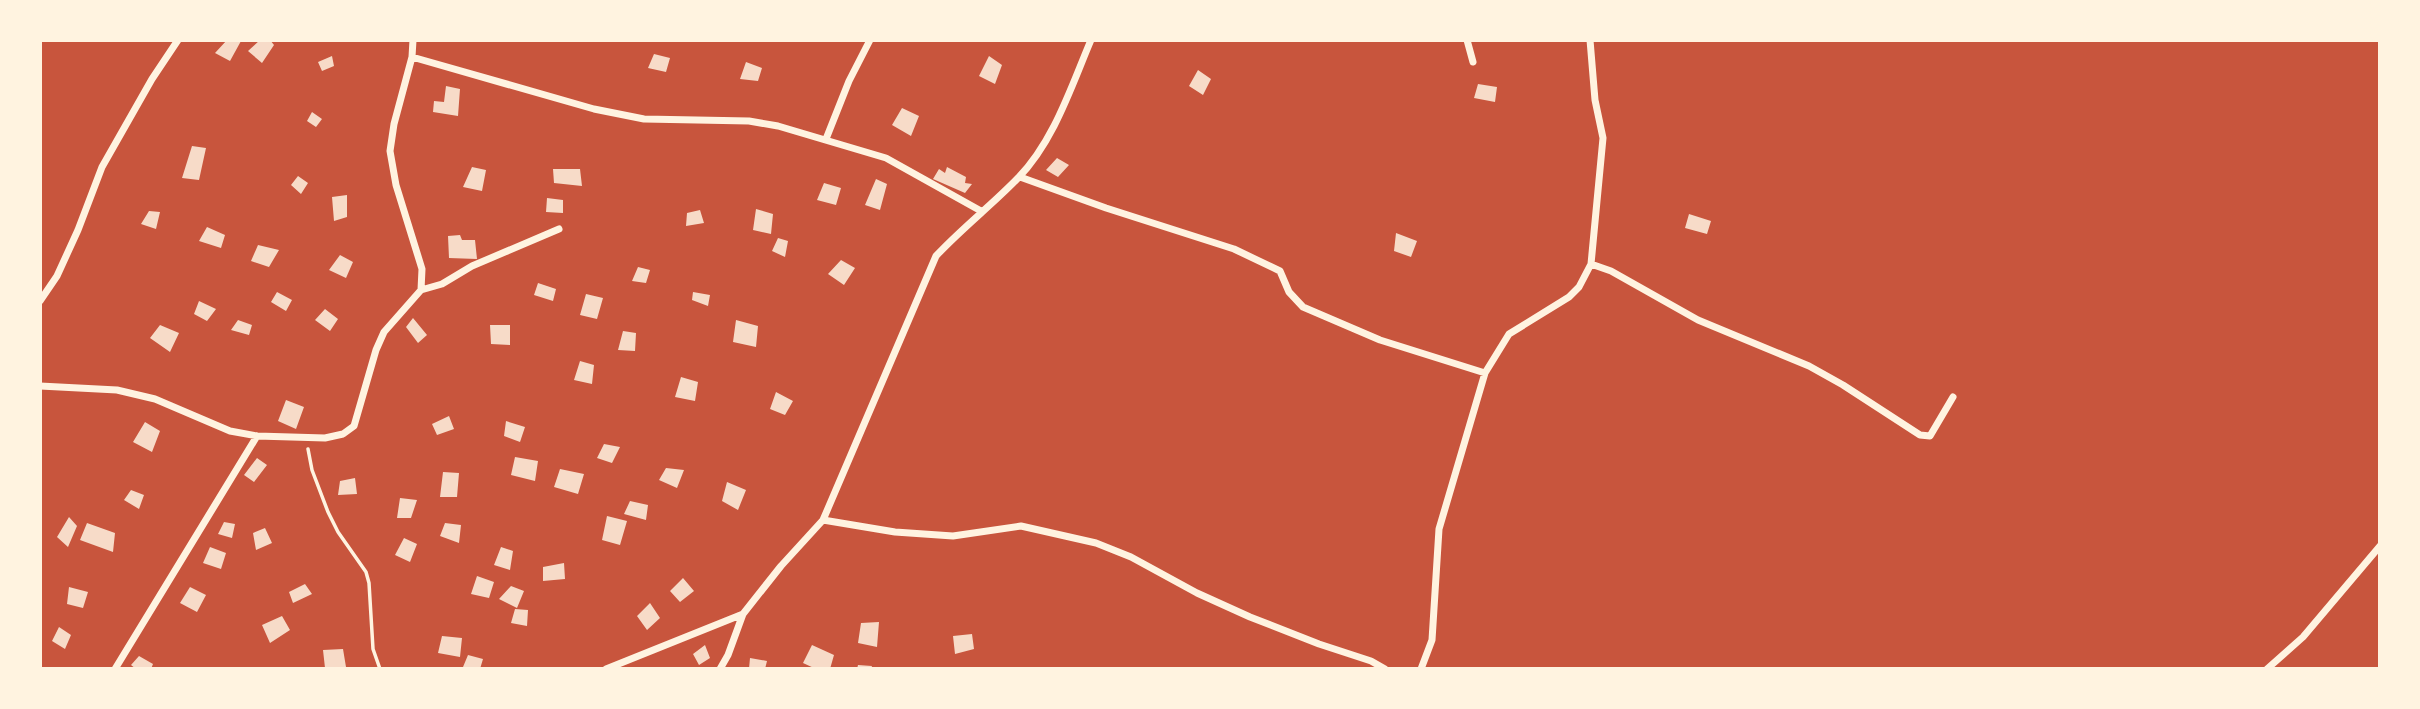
<svg xmlns="http://www.w3.org/2000/svg" width="2420" height="709" font-family="'Fira Sans',sans-serif">
<style>
.building{fill:#f7dbc8}
.lines{fill:none;stroke-linecap:round;stroke-linejoin:round}
.path{stroke:#fff3e0;stroke-width:3.5}
.minor{stroke:#fff3e0;stroke-width:7}
</style>
<rect width="100%" height="100%" fill="#c8553d"/>
<!-- building -->
<path class="building" d="M227,40L241,41L230,61L215,53Z
M260,40H270L274,45L262,63L248,51Z
M654,54L670,58L666,72L648,68Z
M332,56L334,66L322,71L318,62Z
M989,56L1002,65L995,84L979,76Z
M746,62L762,68L758,81L740,79Z
M1198,70L1211,79L1203,95L1189,86Z
M1478,84L1497,87L1495,102L1474,98Z
M446,86L460,89L458,116L433,112L434,101L444,102Z
M902,108L919,116L911,136L892,125Z
M312,112L322,119L316,127L307,121Z
M192,146L206,148L199,180L182,178Z
M1057,158L1069,165L1058,177L1046,170Z
M472,167L486,170L482,191L463,187Z
M947,167L966,177L965,183L972,184L965,193L933,179L939,169L945,173Z
M553,169H580L582,186L554,183Z
M298,176L308,183L301,194L291,185Z
M876,179L887,184L880,210L865,205Z
M824,183L841,188L836,205L817,200Z
M347,195V217L334,221L332,197Z
M547,198L563,200V213L546,212Z
M756,209L773,214L771,234L753,230Z
M700,210L704,223L686,226L687,213Z
M149,211L160,212L156,229L141,224Z
M1689,214L1711,221L1707,234L1685,228Z
M207,227L225,235L221,248L199,241Z
M1396,233L1417,241L1411,257L1394,251Z
M460,235L462,240H475L477,259L449,258L448,236Z
M778,238L788,241L785,257L772,251Z
M258,245L279,250L269,267L251,261Z
M340,255L353,262L346,278L329,270Z
M841,260L855,268L844,285L828,274Z
M638,267L650,270L646,283L632,281Z
M538,283L556,289L553,301L534,295Z
M277,292L292,300L286,311L271,302Z
M693,292L710,295L708,306L692,300Z
M586,294L603,298L597,319L580,315Z
M199,301L216,309L207,321L194,314Z
M325,309L338,319L330,331L315,320Z
M413,318L427,335L418,343L406,327Z
M238,320L252,325L249,335L231,330Z
M736,320L758,326L756,347L733,342Z
M160,325L179,333L170,352L150,338Z
M490,325H510V345L491,344Z
M623,331L636,333L635,351L618,350Z
M580,361L594,365L592,384L574,380Z
M681,377L698,382L695,401L675,397Z
M776,392L793,401L785,415L770,409Z
M286,400L304,407L296,429L278,421Z
M449,416L454,429L437,435L432,424Z
M506,421L525,427L520,442L504,436Z
M145,422L160,431L152,452L133,442Z
M604,444L620,447L612,463L597,458Z
M515,457L538,461L535,481L511,475Z
M257,458L267,465L254,482L244,475Z
M666,468L684,470L677,488L659,480Z
M560,469L584,474L578,494L554,487Z
M443,472L459,473L457,497H440Z
M355,478L357,494L338,495L340,481Z
M727,482L746,490L738,510L722,501Z
M131,490L144,495L139,509L124,500Z
M400,498L417,500L411,518H397Z
M630,501L648,505L646,520L624,514Z
M607,516L627,521L620,545L602,540Z
M69,517L77,526L68,547L57,537Z
M224,522L235,524L232,538L218,534Z
M87,523L115,533L113,552L80,540Z
M445,523L461,525L459,543L440,536Z
M265,528L272,543L256,550L253,533Z
M404,538L417,544L410,562L395,555Z
M210,547L226,553L221,569L203,563Z
M501,547L513,551L510,570L494,565Z
M564,563L565,579L543,581V567Z
M477,576L494,582L489,598L471,594Z
M683,578L694,591L680,602L670,591Z
M305,584L312,594L293,603L289,592Z
M511,586L524,591L517,608L499,599Z
M69,587L88,592L83,608L67,604Z
M190,587L206,595L197,612L180,603Z
M650,603L660,618L647,630L637,616Z
M515,609L528,610L527,626L511,623Z
M282,616L290,630L270,643L262,625Z
M879,622L877,647L858,643L861,623Z
M59,627L71,635L65,649L52,641Z
M972,634L974,649L955,654L953,636Z
M442,636L462,638L460,657L438,653Z
M705,645L710,658L699,665L693,654Z
M812,645L834,655L830,669H816L803,663Z
M343,649L346,667L325,668L323,650Z
M468,655L483,659L480,669L463,667Z
M139,656L153,664L151,669H136L131,665Z
M750,658L767,661L765,669H749Z
M858,665L872,666L871,669H857Z"/>
<g class="lines">
<!-- path -->
<path class="path" d="M308,449L312,470L328,512L338,532L366,572L369,583L373,649L380,669"/>
<!-- minor -->
<path class="minor" d="M1467,40L1473,62
M412,57L594,109L644,119L749,121L778,126L886,158L981,211
M826,139L849,81L870,40
M1020,177L1106,208L1234,249L1280,271L1289,292L1303,307L1380,340L1485,373
M1591,264L1611,271L1698,320L1809,366L1843,385L1920,435L1930,436L1953,397
M421,290L442,284L472,266L559,229
M40,301L57,276L78,230L102,167L152,79L178,40
M40,386L117,390L155,399L230,431L257,436L325,438L343,434L354,426L376,350L384,332L421,290L422,269L396,185L390,151L394,124L412,57L413,40
M823,520L895,532L953,536L1021,526L1096,543L1131,557L1197,593L1250,617L1319,644L1371,661L1385,669
M115,669L257,436
M606,669L743,614
M720,669L728,655L743,614L781,566L823,520L936,256C962,228 992,205 1018,178C1054,141 1071,87 1091,40
M1421,669L1432,640L1439,529L1485,373L1509,334L1569,297L1579,287L1591,264L1603,138L1595,100L1590,40
M2267,669L2303,637L2380,546"/>
</g>
<!-- border -->
<rect width="2420" height="709" fill="none" stroke="#fff3e0" stroke-width="84"/>
</svg>
